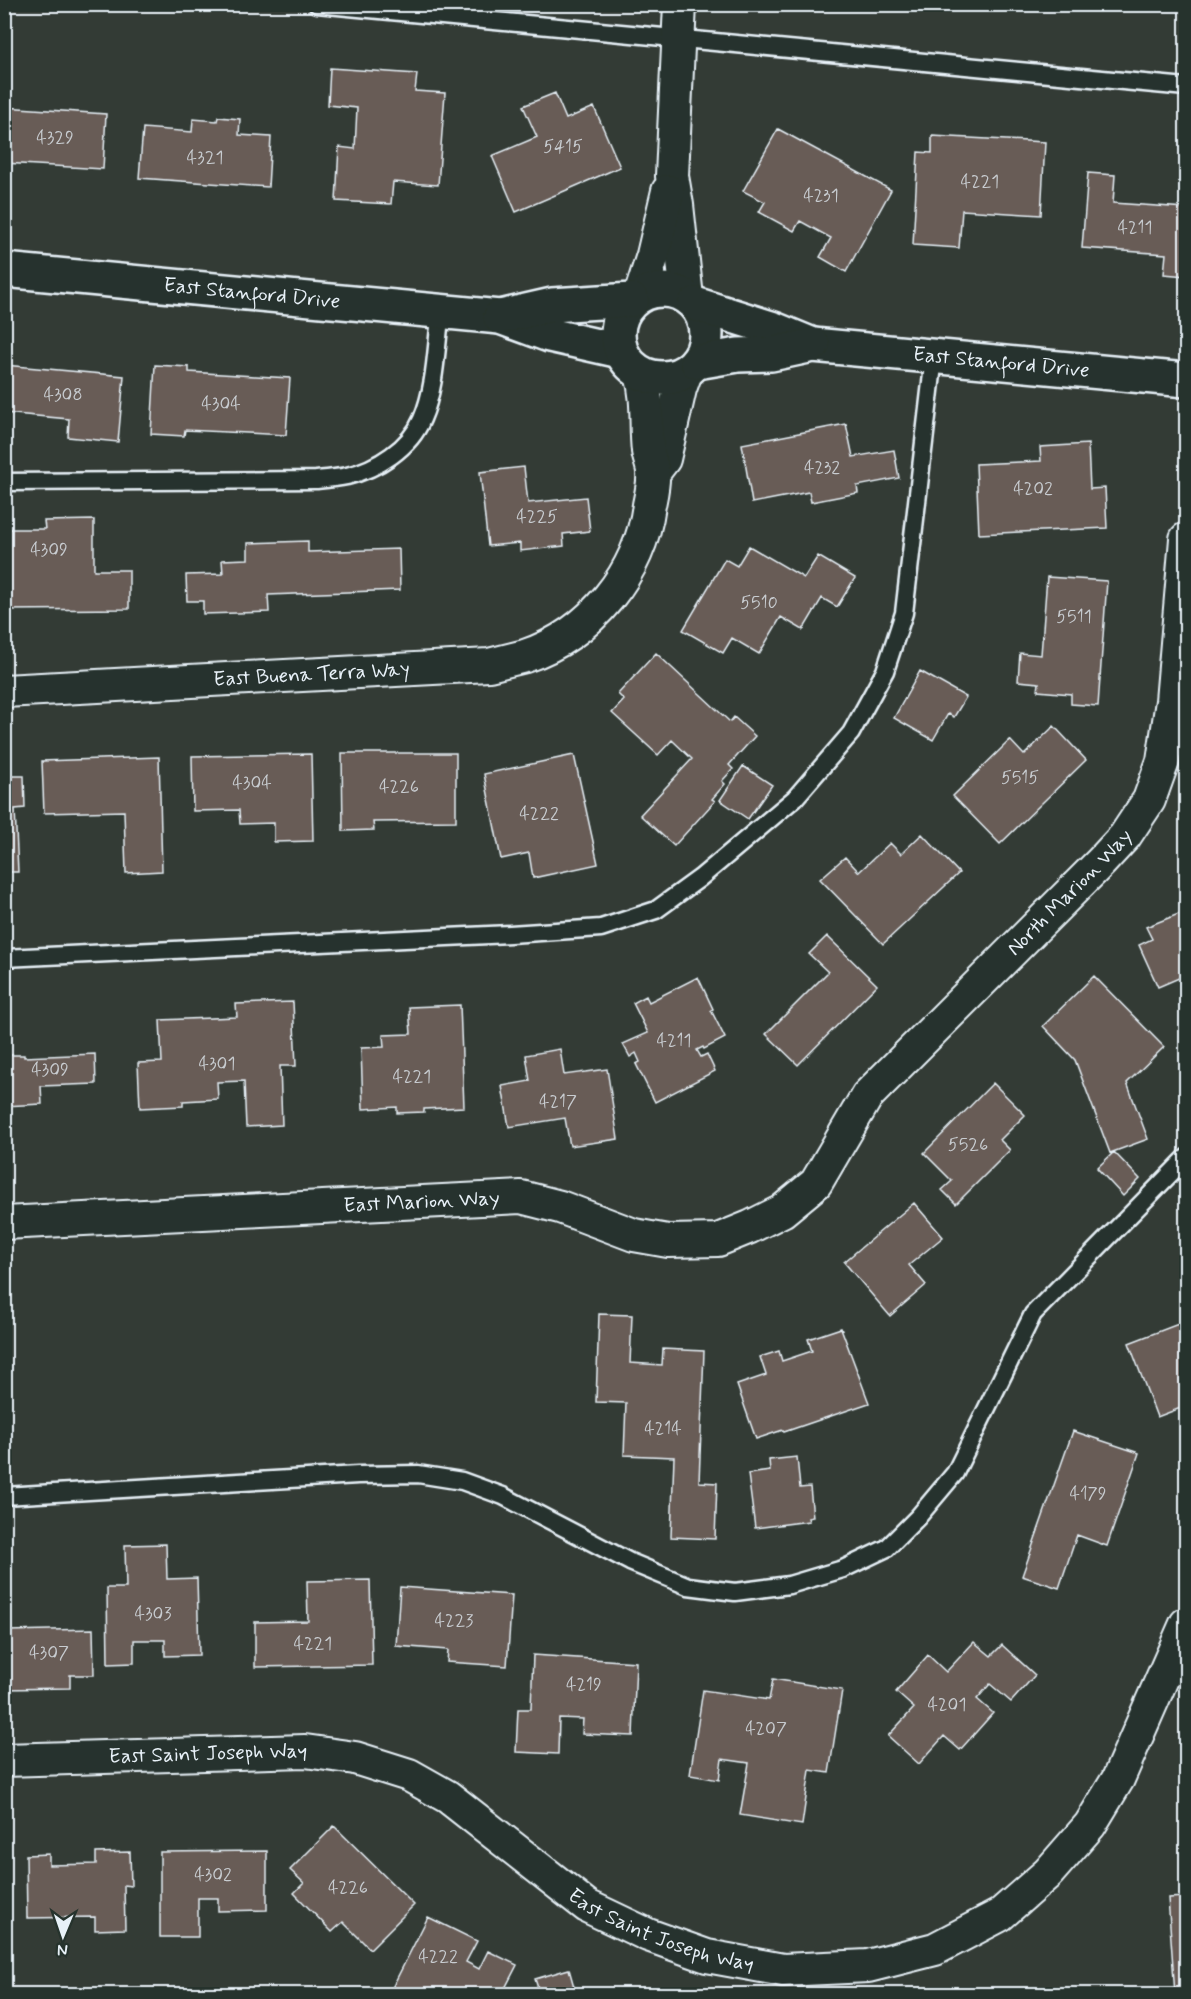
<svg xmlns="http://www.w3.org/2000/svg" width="1191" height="1999" font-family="Mynerve,sans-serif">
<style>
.building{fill:#685c56;stroke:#e8f1f8;stroke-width:1.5}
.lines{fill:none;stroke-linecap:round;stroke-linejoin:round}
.service-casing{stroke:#e8f1f8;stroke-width:21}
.minor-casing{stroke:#e8f1f8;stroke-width:36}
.tertiary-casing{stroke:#e8f1f8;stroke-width:38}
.service{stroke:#26332d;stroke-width:16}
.minor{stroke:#26332d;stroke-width:32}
.tertiary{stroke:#26332d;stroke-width:33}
.labels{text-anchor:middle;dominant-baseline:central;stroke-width:5;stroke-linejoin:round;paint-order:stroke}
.number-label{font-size:18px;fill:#c8ccd0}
.street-label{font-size:21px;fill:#e8f1f8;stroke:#26332d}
</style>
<rect width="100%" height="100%" fill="#333b35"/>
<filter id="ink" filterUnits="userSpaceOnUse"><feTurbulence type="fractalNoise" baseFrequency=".0167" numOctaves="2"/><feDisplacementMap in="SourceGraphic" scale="12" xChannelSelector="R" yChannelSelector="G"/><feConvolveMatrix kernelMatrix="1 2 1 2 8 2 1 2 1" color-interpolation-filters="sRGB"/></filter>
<g filter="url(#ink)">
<!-- building -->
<path class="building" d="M330,68L417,74L415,91L445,93L438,185L393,182L391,204L336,201L339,147L355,149L357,108L328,105Z
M555,93L566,119L594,107L620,167L516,212L492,156L537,137L523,106Z
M4,107L106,114L103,169L4,163Z
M218,117L240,119L239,135L271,137L268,187L139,178L143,128L192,132L193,119L217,121Z
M778,129L891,190L846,272L820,257L831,238L800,221L794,231L759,212L765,202L743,191Z
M932,136L1045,142L1041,215L962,210L959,248L913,245L918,152L932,153Z
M1088,173L1115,175L1113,203L1186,208V276L1164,274L1166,254L1082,248Z
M4,365L124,376L118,442L68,437L69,419L4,413Z
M155,365L189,367V372L290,378L286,435L185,430L184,436L151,434Z
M846,424L853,457L894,450L899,478L857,486L858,493L811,502L809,492L752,503L742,444Z
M1088,444L1090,489L1105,488L1107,528L979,534L976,464L1041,461L1040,447Z
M524,467L528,503L586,497L590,531L563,534L564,546L520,551V543L488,546L480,472Z
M94,520V570H129V609L4,610V529H45L44,521Z
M308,541V552L399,549L400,590L268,595L269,612L203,614V601H187L186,575L223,574L222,560L248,559V543Z
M749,546L804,578L818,556L855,578L837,607L822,598L803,630L781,617L759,654L732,638L723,653L683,630L725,559L737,566Z
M1047,577L1107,581L1098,706L1071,704V694L1038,691L1039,683L1018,681L1020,653L1041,655Z
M656,653L730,722L734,717L755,736L729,765L733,769L722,781L725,784L712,799L715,801L674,846L640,815L692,759L672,740L658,755L612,713L624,700L618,694Z
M920,671L966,697L954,717L948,714L933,740L894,718Z
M1054,726L1086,760L1000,844L953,796L1010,740L1024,755Z
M342,753H456V821L373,822L374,830L343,831Z
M311,754L313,841L274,842V823L240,824L239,810L193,811L192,756Z
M574,755L598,864L533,878L529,853L501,859L484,774Z
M159,757L162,871L126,873L124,811L44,813L42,761Z
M743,766L772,785L748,819L720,800Z
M4,776H24L25,808L15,809L18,872H4Z
M922,834L959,873L883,944L820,879L845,857L859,872L890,843L901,854Z
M1186,911V975L1158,987L1139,945L1152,939L1146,927Z
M827,936L877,985L798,1065L766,1034L828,972L809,954Z
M1094,976L1164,1047L1127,1083L1148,1139L1110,1153L1075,1060L1043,1026Z
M698,977L713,1009L711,1010L725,1038L704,1049L703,1047L697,1050L701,1057L707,1054L715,1071L655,1102L636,1064L640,1062L636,1053L630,1057L623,1044L648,1033L633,1003L646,996L649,1002Z
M4,999H9V1025H4Z
M293,1002L296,1066H280L282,1125L246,1127L244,1081L217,1082L218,1099L183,1101V1106L140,1108L138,1063L162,1062L160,1020L237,1017L236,1004Z
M460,1005L464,1107L424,1109V1112L397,1113V1107L363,1109L361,1048L384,1047L383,1035L411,1034L409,1007Z
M560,1049L564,1075L607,1069L618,1139L570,1146L565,1118L509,1127L502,1086L530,1081L526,1055Z
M95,1054L96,1084L41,1086L42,1104L4,1106V1055H24V1057Z
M993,1083L1025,1115L1000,1140L1010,1150L956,1204L942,1190L952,1181L924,1153Z
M1114,1152L1140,1179L1123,1196L1097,1168Z
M914,1203L943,1237L909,1265L926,1285L890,1316L844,1262Z
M599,1314L632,1315L630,1363L662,1365L663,1349L704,1351L699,1482L717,1483L715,1539L671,1537L674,1457L624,1455L626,1403L596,1402Z
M1186,1321V1406L1157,1417L1129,1343Z
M841,1328L869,1403L784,1432L783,1430L756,1439L737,1385L766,1375L760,1357L779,1351L782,1361L812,1351L808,1339Z
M1073,1431L1139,1453L1107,1546L1077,1535L1059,1588L1022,1576Z
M797,1457L800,1488L810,1487L813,1517L808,1518L809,1521L755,1528L748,1474L770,1471L769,1460Z
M166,1544L167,1579L197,1578L199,1655L165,1656V1640H134V1663L108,1664L107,1588H126L125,1545Z
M370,1580L372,1665L255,1667V1622L308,1621L307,1581Z
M400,1587L512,1595L507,1666L447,1662L448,1650L396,1646Z
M4,1608H7L8,1631L93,1629L94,1675H70V1688L4,1689Z
M974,1642L991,1656L1002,1645L1035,1675L1011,1702L990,1684L977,1699L993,1713L960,1750L944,1736L919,1764L888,1736L914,1708L896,1692L928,1655L946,1672Z
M533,1655L636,1662L633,1736L582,1734L583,1719L559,1718L558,1754L516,1752L518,1709H531Z
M773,1679L842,1690L829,1773L810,1770L802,1825L740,1815L749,1763L722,1759L719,1780L690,1775L703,1690L769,1700Z
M334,1826L414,1905L370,1949L343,1922L332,1932L294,1893L304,1883L290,1870Z
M267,1851V1910L218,1911V1898H198V1937H160V1852Z
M130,1852L131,1886L124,1885L125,1929L95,1930V1917L27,1918L26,1855L49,1854V1865L96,1864V1853Z
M1186,1897V1994H1175L1168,1898Z
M428,1917L477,1941L466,1962L479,1969L488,1951L517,1965L502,1994H389Z
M569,1969L576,1994H540L535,1979Z"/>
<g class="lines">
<defs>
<path id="service" d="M317,4L1186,87
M4,482L316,480C326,479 337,478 347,476C377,469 410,448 422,419C436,387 436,346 441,311
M4,958L510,934L601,928L656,910L700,878L795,798L851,733L885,671L904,613L934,357
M4,1496L358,1475L418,1474L462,1481L503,1496L630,1562L688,1586L735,1592L789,1585L843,1569L887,1548L918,1517L955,1473L1033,1314L1186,1158"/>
<g id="minor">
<path d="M680,4L672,176L677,205L687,298"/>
<path d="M640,296L653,255L668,191"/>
<path d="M654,472L664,459L680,389L686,372"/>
<path id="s1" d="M4,691L489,665C501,662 513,659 525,656C591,634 640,573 649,505C651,495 654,483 653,473C653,466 649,458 648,451C645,424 649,401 641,374"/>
<path id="s2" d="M4,1223L521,1197L560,1207L634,1235L668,1241L718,1240L750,1227L782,1211L816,1183L867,1096L1101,862L1125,836L1149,800L1163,761L1172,701L1186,539"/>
<path id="s3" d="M4,1760L305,1751L355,1758L409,1775L448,1797L587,1906L648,1935L707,1956L783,1970L868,1966L935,1949L1000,1915L1048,1873L1090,1825L1118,1779L1186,1624"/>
</g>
<g id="tertiary">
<path id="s4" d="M4,270L500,317L549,335L620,351"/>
<circle cx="662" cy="334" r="44"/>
<path id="s5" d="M695,304L774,329L813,345L1186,380"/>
<path d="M500,317L552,305L632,300"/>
<path d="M697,362L738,355L771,354L813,345"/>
</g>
</defs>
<!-- service casing -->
<use href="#service" class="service-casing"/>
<!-- minor casing -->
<use href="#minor" class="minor-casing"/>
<!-- tertiary casing -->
<use href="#tertiary" class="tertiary-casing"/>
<!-- service -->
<use href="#service" class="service"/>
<!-- minor -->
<use href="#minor" class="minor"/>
<!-- tertiary -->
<use href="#tertiary" class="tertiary"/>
</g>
</g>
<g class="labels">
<!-- number labels -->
<g class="number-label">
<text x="55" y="138">4329</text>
<text x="563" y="147">5415</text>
<text x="205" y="158">4321</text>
<text x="980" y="182">4221</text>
<text x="821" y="196">4231</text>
<text x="1135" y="228">4211</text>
<text x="63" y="395">4308</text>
<text x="221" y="404">4304</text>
<text x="822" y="468">4232</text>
<text x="1033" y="489">4202</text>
<text x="537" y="517">4225</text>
<text x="49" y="550">4309</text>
<text x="759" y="603">5510</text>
<text x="1074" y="617">5511</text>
<text x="1020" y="778">5515</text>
<text x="252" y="783">4304</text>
<text x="399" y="787">4226</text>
<text x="539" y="814">4222</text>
<text x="674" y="1041">4211</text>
<text x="217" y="1064">4301</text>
<text x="50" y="1070">4309</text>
<text x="412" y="1077">4221</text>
<text x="558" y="1102">4217</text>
<text x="968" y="1145">5526</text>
<text x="663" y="1429">4214</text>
<text x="1088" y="1494">4179</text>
<text x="153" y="1614">4303</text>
<text x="454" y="1621">4223</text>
<text x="313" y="1644">4221</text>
<text x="49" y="1653">4307</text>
<text x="584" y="1685">4219</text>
<text x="947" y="1705">4201</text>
<text x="766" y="1729">4207</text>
<text x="213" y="1875">4302</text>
<text x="348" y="1888">4226</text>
<text x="438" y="1957">4222</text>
</g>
<!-- street labels -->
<g class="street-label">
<text stroke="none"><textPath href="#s4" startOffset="249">East Stanford Drive</textPath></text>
<text stroke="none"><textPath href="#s5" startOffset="314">East Stanford Drive</textPath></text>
<text stroke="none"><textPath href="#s1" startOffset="308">East Buena Terra Way</textPath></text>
<text stroke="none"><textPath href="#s2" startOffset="1224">North Marion Way</textPath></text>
<text stroke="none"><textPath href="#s2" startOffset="418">East Marion Way</textPath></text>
<text stroke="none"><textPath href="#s3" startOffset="204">East Saint Joseph Way</textPath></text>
<text stroke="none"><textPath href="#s3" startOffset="708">East Saint Joseph Way</textPath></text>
</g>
</g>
<!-- margin -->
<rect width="1191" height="1999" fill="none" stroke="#26332d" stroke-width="24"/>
<rect x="12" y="12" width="1167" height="1975" fill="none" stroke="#e8f1f8" stroke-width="2" filter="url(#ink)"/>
<!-- north arrow -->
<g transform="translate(63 1936) rotate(182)" stroke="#26332d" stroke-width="4.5" paint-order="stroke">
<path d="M0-4.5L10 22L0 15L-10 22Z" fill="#e8f1f8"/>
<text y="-9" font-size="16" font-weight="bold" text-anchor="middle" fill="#e8f1f8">N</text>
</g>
</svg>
